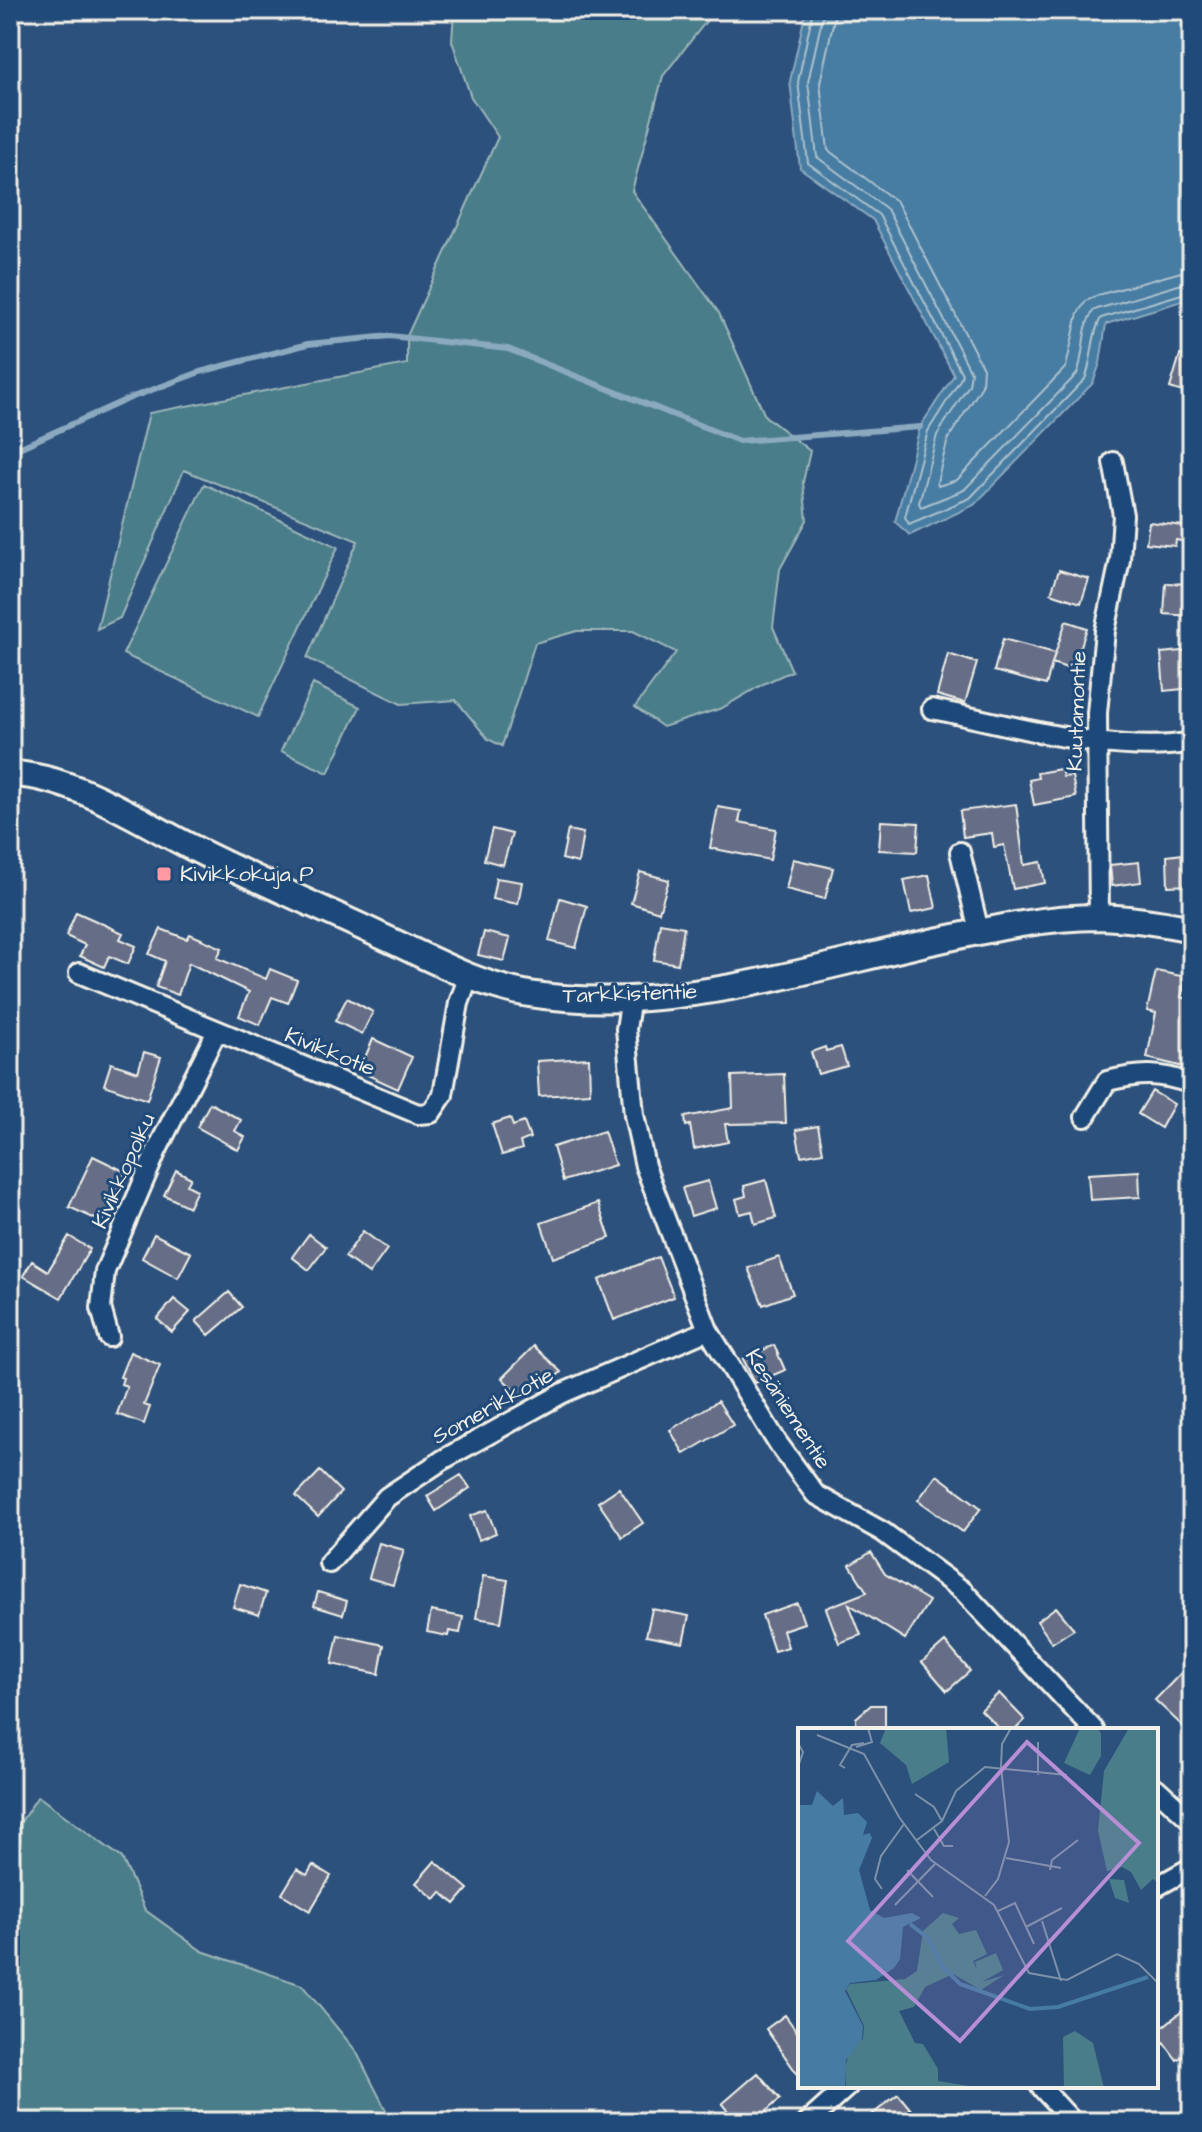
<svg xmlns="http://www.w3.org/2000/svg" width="1202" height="2132" font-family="'Architects Daughter',sans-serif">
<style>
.green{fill:#497d8a;stroke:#9eb7b9;stroke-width:2}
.water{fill:#467ba3;stroke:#8caabf;stroke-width:2}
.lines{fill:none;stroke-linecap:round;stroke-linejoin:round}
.shore{stroke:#aec2cc;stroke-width:2}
.stream{stroke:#8caabf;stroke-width:6}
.building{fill:#666e87;stroke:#f4f1e8;stroke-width:2}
.street-casing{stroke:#f4f1e8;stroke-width:24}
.secondary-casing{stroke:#f4f1e8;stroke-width:30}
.street{stroke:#1f4a7a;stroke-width:18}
.secondary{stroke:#1f4a7a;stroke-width:24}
.poi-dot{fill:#ff9aa2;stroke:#1f4a7a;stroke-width:3}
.labels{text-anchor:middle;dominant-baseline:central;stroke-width:6;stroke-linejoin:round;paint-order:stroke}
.street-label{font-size:22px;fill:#f4f1e8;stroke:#1f4a7a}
.poi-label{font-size:22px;fill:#f4f1e8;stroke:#1f4a7a;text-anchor:start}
.inset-river{fill:none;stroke:#467ba3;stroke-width:4}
.inset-road{fill:none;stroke:#7d91a8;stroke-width:2}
.view{fill:#b88ed4;fill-opacity:0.15;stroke:#b88ed4;stroke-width:4}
.inset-edge{fill:none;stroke:#f4f1e8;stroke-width:4}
</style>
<rect width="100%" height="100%" fill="#2d517d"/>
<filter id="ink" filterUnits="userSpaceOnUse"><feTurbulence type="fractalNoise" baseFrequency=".0125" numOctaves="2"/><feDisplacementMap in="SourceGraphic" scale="16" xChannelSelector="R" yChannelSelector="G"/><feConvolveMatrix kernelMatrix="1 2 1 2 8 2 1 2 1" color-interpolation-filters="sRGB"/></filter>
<g filter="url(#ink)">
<!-- green -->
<path class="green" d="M454,10H715L663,76L632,191L719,313L765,416L810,451L803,482L807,520L780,569L773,627L792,671L765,683L722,708L663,727L635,707L676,652L633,631H577L535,643L502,746L488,739L456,700L401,704L307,658L358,541L184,470L120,618L97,629L149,413L407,364V336L498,137L471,97L452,41Z
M204,484L338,547L258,717L123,654Z
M313,684L360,707L328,773L281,751Z
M38,1796L122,1858L145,1910L202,1951L302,1985L356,2051L392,2122H10V1838Z"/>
<!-- water -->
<path class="water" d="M806,10H1192V298L1106,324L1100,363L1093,383L974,505L910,535L895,522L920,427L954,375L873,220L800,168L790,81Z"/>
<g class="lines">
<!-- shore -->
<path class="shore" d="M813,10L798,82L808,163L879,215L962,374L960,380L928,431L905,517L909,524L970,498L1085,379C1093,360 1091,335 1101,318L1192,291
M824,10L808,82L817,157L887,209L971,372L969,385L937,435L919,503L921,507L964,490L1077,374C1085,354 1081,327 1094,310L1192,281
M836,10L820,83L828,150L897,202L983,368L982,386L948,439L937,482L938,486L957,480L1066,367L1078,313L1086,301L1098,295L1192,269"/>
<!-- stream -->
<path class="stream" d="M10,452L130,398L200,372L308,344L390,336L508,349L739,441L920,427"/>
</g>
<!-- building -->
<path class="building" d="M1180,355L1192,359V395L1170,388Z
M1149,522L1192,527V543L1176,540L1175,546L1146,543Z
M1059,570L1089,579L1081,603L1051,593Z
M1166,583L1192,584L1191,616L1164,614Z
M1066,621L1087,628L1073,670L1052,663Z
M1003,639L1055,653L1046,685L994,671Z
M1192,650V688L1164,691L1161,653Z
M948,654L977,663L965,703L937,695Z
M1061,769L1063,777L1072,776L1076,797L1034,805L1029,780L1038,778L1037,773Z
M1016,804L1024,865L1041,862L1045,883L1013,889L1004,845L994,847L992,833L963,837L960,811Z
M718,807L741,811L739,822L776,829L770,860L710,848Z
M881,821L919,823L917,852L879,850Z
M492,829L512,834L503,865L484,860Z
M568,830L583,833L578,863L562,859Z
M1192,853V885L1168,886L1167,856Z
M793,859L833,868L825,899L786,889Z
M1139,862L1141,882L1112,886L1110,865Z
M640,872L669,880L659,912L631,903Z
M929,875L936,908L911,913L904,880Z
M496,878L522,882L518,904L492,899Z
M560,898L587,906L576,948L549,941Z
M76,912L123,933L120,939L136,946L128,964L109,956L104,967L80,956L85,945L66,936Z
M660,923L684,927L678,964L654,960Z
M161,929L187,939L190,934L222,948L217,958L266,979L270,969L297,980L288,1003L272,997L260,1025L239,1016L249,992L189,963L178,995L156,987L165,961L149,954Z
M484,932L510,938L504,961L478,955Z
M1156,971L1186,977L1181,997L1192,1000V1052L1188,1068L1147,1058L1156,1013L1147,1011Z
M347,998L373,1012L362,1034L335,1021Z
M373,1039L412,1057L398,1089L359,1071Z
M825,1047L826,1051L841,1047L847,1066L818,1074L811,1052Z
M144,1052L161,1057L147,1100L104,1085L111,1063L138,1072Z
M589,1058L590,1093L539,1096L537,1061Z
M784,1074L786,1123L725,1124L728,1142L694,1149L690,1125L686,1126L685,1117L733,1108L732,1076Z
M1152,1091L1174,1104L1161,1128L1138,1114Z
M210,1103L241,1120L235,1131L245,1137L238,1150L197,1127Z
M510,1118L513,1126L524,1122L530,1138L520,1142L522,1149L502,1155L492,1124Z
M818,1126L823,1152L801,1156L796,1130Z
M604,1131L615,1165L563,1181L553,1147Z
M93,1156L126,1172L102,1222L69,1207Z
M176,1170L191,1178L187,1185L197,1190L189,1207L164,1195Z
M1139,1171L1140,1197L1090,1200L1088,1174Z
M766,1180L776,1218L755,1224L752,1211L740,1214L736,1199L746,1196L744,1186Z
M708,1181L716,1208L691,1216L682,1188Z
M598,1203L610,1238L553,1258L541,1223Z
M363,1231L387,1249L369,1274L345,1257Z
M154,1234L191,1253L178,1278L142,1258Z
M309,1234L326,1247L309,1270L292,1257Z
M69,1236L90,1249L61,1298L23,1276L32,1261L48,1271Z
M658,1257L674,1297L614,1320L599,1280Z
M779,1257L793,1294L763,1305L748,1268Z
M229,1292L242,1307L209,1335L196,1321Z
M174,1299L190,1312L172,1332L157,1319Z
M774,1345L785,1370L755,1383L743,1359Z
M534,1346L561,1372L546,1387L537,1379L520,1396L502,1378Z
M130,1352L160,1365L144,1405L150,1407L144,1424L117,1414L127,1386L121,1384L123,1378L120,1377Z
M718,1401L733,1425L684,1454L670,1430Z
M320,1471L341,1492L318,1517L296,1496Z
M461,1475L470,1488L436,1511L427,1496Z
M937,1475L981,1508L963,1532L918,1500Z
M619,1488L643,1523L622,1537L598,1502Z
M487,1510L496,1533L479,1540L470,1516Z
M379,1543L404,1550L393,1585L369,1578Z
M871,1552L885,1574L929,1601L905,1639L849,1604L861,1635L839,1643L826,1608L867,1592L850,1565Z
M483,1576L508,1580L501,1622L476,1618Z
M240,1584L266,1593L259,1615L233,1607Z
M318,1592L347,1601L343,1615L314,1606Z
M797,1603L804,1623L783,1630L788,1647L774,1651L762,1615Z
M1056,1607L1074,1629L1052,1643L1037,1621Z
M652,1609L689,1616L683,1643L646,1636Z
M431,1611L463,1617L460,1633L449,1631L448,1636L427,1632Z
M338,1635L384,1645L379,1674L332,1664Z
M945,1642L970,1671L947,1691L922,1662Z
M1181,1673L1192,1684V1735L1155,1700Z
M999,1693L1025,1720L1015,1730H1001L981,1710Z
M871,1705H885V1730H856V1718Z
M435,1861L468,1889L455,1904L441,1892L435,1899L416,1883Z
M313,1865L331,1876L310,1911L282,1894L297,1869L307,1875Z
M1185,2009L1192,2017V2048L1177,2060L1156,2032Z
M785,2015L800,2036V2078L766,2029Z
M758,2073L780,2099L763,2114L770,2122H737L722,2104Z
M898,2094L921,2122H863Z"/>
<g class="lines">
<defs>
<path id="street" d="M932,709C1009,724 1116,757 1192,742
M960,852L979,931
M1099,917L1097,713L1105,631L1120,560L1123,515L1113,462
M79,973L418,1114L431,1113L443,1095L459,1003L469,976
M631,998L626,1029L634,1115L645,1166L708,1330L777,1442L815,1494L883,1532L963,1591L1094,1730
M1085,1117L1107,1081C1141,1073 1158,1072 1192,1084
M109,1337L101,1308L105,1271L157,1150L217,1031
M329,1563L387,1497L444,1459L563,1393L708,1330
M1156,1788L1192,1821
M1156,1887L1192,1867
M1040,2086L1073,2122
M808,2122L848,2086"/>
<path id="secondary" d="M10,774C72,775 139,821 193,848C254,879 317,906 379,935C428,957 476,985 529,994C668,1016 805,969 940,940C991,929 1046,917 1099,917C1130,918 1162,923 1192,929"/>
</defs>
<!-- street casing -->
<use href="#street" class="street-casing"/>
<!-- secondary casing -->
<use href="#secondary" class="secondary-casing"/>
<!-- street -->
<use href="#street" class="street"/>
<!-- secondary -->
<use href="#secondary" class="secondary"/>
</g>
</g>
<!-- markers -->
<rect class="poi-dot" x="156" y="866" width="16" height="16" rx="4"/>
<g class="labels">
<!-- street labels -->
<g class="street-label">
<text transform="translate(1077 711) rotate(-88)">Kuutamontie</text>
<text transform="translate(630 994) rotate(-2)">Tarkkistentie</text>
<text transform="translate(330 1052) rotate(22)">Kivikkotie</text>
<text transform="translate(124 1171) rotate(-66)">Kivikkopolku</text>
<text transform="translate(493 1406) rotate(-29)">Somerikkotie</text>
<text transform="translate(788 1409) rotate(57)">Kesäniementie</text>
</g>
<!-- poi labels -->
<g class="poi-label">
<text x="180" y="874">Kivikkokuja P</text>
</g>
</g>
<!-- overview -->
<g transform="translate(798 1728)">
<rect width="360" height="360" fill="#2d517d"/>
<path d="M88,0H148L151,34L114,56L108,37L82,15ZM282,0H300L303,6V28L292,47L266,35ZM331,0H360V155L355,151L343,162L333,144L324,139L309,143L300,103L306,43ZM311,151L326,152L331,175L317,170ZM145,185L161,190L154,196L161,206L178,202L189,226L175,233L179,242L177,234L198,225L205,242L184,254L206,247L183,262L155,246L127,259L116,279L101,283L117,315L125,316L140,341V353L183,360H48L47,339L53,320L65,311L66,298L48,261L52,256L107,251L119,243L125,203ZM277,303L295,315L306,360H266L265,309Z" fill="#497d8a"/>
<path d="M19,63L35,78L45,70L46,87L60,85L69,94L65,107L72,105L74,110L61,142L72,182L86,190L114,185L123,190L105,199L102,231L96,240L78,252L52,255L47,263L65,298L64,311L48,332L47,360H0V77H14Z" fill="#467ba3"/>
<path class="inset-river" d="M112,196L130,210L144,238L162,256L232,281L260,279L350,249"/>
<path class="inset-road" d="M19,7L66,26L101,89L133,132L196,177L231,245L269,252L319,226L341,236L360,255M240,14V47M0,15L5,24L0,39M58,19L74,14L70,0M47,40L42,37L54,17L66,15M117,66L136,79L144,93M136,101L146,118H155M119,112L144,93L158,63L187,39L269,47M208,130L263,140M109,142L135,169M252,142L254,132L280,112M84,161L77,151L83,128L106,96M187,168L200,151L211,114L203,39L204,16L213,0M97,177L137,136M200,183L217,175L236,216M244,193L263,253M228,199L264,180"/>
<path class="view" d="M229,14L341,115L162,313L50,213Z"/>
<rect width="360" height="360" class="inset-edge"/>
</g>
<!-- margin -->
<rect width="1202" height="2132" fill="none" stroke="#1f4a7a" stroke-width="40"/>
<rect x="20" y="20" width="1162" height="2092" fill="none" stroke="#f4f1e8" stroke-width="3" filter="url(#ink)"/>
</svg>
